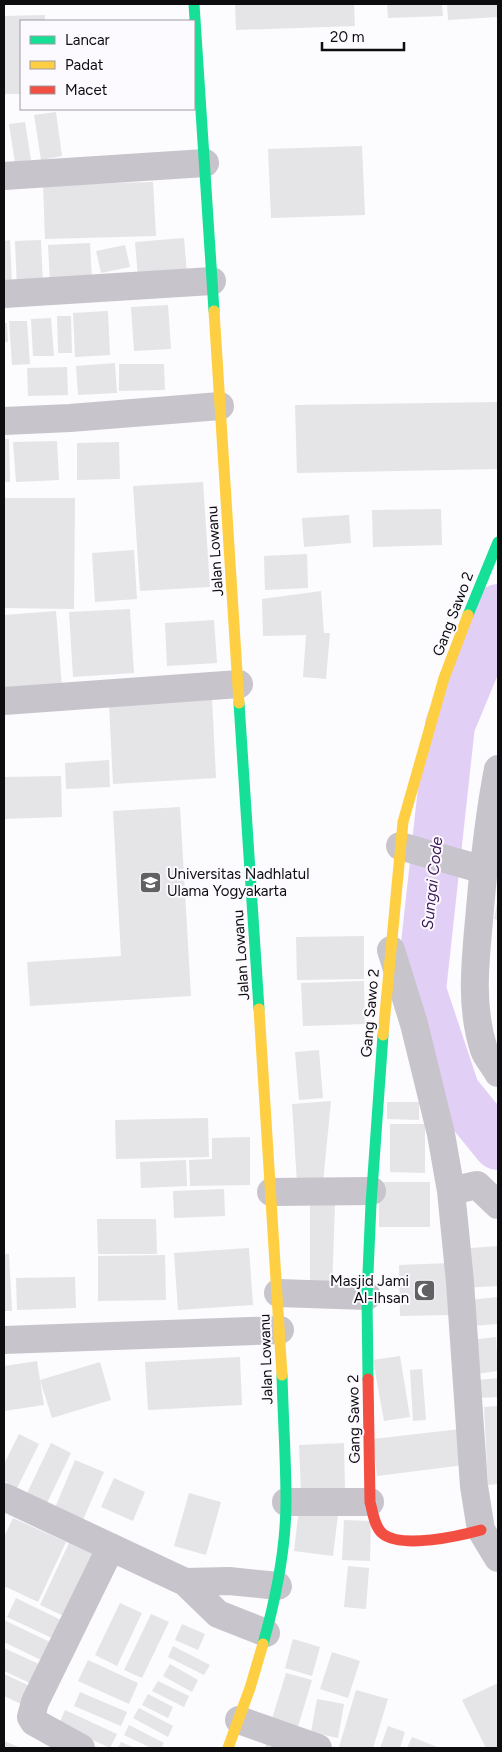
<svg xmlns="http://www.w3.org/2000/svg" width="502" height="1752" font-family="Figtree,sans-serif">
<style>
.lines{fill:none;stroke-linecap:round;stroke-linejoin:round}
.river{stroke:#e2cff6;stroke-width:50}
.building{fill:#e5e4e7}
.street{stroke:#c7c4cb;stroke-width:28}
.fast{stroke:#16e098;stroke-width:11}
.slow{stroke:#ffcf43;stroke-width:11}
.jam{stroke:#f24e42;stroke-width:11}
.labels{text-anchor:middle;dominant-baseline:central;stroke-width:4;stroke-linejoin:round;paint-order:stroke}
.street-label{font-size:15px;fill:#0d0c0f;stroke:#fcfaff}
.poi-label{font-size:15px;fill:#0d0c0f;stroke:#fcfaff;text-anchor:start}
.water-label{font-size:16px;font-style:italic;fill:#3e1b59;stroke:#fcfaff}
</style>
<rect width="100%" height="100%" fill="#fcfbfe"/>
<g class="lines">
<!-- river -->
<path class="river" d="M498,609L450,725L421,990L455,1092L498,1145"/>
</g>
<!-- building -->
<path class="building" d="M235,4H354L355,26L236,30Z
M387,4H442L443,16L388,18Z
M447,4H498V17L448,20Z
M45,15V21H21V94H4V16Z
M56,112L62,156L41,160L34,115Z
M25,122L31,160L15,163L9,124Z
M362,146L365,215L271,218L268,149Z
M153,182L156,236L45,239L43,185Z
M184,238L187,273L138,277L135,242Z
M10,240L12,284H4V241Z
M41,240L43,287L17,288L15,241Z
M90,243L92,279L50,282L48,245Z
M125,245L130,267L101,273L96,251Z
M168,305L171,349L134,351L131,307Z
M108,311L110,355L75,357L73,313Z
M57,316H71L72,353H58Z
M51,318L54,356H33L31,319Z
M9,321H27L30,364L12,365Z
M4,323H7L8,342H4Z
M115,363L117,393L78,395L76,366Z
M119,364H164L165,390L119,391Z
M67,367L68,395L28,396L27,368Z
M497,402L498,469L297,473L295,405Z
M4,439H9L10,482H4Z
M57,441L59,480L16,482L13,442Z
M119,442L120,479L77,480V443Z
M203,482L210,587L140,591L133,486Z
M4,498H75L74,609L4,608Z
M441,509L442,545L373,547L372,510Z
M349,515L351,543L304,547L302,518Z
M134,550L137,599L95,602L92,553Z
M307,554L308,588L265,590L264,556Z
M321,591L324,633H330L326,679L303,677L306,635L263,636L262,599Z
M130,609L134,673L73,677L69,612Z
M56,611L62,688L4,693V615Z
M214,620L217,663L167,666L165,623Z
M212,698L216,778L113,784L109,704Z
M109,760L110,787L66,789L65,763Z
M61,776L62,817L4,819V777Z
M180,807L191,996L30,1006L27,962L121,956L113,811Z
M497,903H498V920L494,919Z
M364,936V979L297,980L296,937Z
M364,981L365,1024L303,1026L301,983Z
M319,1050L323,1098L299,1100L295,1052Z
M331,1101L323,1183H297L292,1104Z
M387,1102H419V1120L387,1119Z
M208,1118L209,1157L116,1159L115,1120Z
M390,1124H425V1173L390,1172Z
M250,1137V1185L190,1186L189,1160L212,1159V1138Z
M186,1160L187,1186L141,1188L140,1162Z
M379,1182H430V1227H379Z
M224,1189L225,1216L174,1218L173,1191Z
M310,1198L335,1204L332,1290H310Z
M97,1219H156L157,1254H98Z
M498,1246V1286L461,1288L458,1249Z
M249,1248L253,1305L178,1310L174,1253Z
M4,1254H9L12,1311H4Z
M165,1255L166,1300L98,1301V1256Z
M449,1263L450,1315L400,1316L399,1265Z
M75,1277L76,1308L17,1310L16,1278Z
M498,1297V1324L471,1326L469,1300Z
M496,1337L498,1371L476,1374L471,1340Z
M400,1356L410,1417L384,1421L373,1360Z
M240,1357L242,1405L148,1410L145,1362Z
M37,1361L44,1405L4,1411V1366Z
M100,1362L111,1400L52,1418L40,1380Z
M422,1369L426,1420L413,1421L410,1370Z
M498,1378V1397L479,1398L478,1380Z
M498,1406V1484L488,1485L484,1407Z
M460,1429L464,1465L377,1476L373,1439Z
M19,1434L39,1444L17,1488L4,1481V1464Z
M51,1443L71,1453L46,1505L26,1495Z
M344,1443L345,1490L301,1492L299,1445Z
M75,1460L104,1472L82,1522L54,1510Z
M114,1478L145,1492L133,1521L101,1507Z
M189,1493L221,1502L206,1555L174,1546Z
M299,1509L338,1514L333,1556L294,1551Z
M13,1518L66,1542L38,1602L4,1586V1537Z
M344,1520L371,1521L370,1561L342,1560Z
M69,1543L97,1556L68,1618L40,1605Z
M348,1566L369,1568L366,1609L344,1607Z
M16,1598L63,1621L54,1639L7,1617Z
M120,1603L142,1613L117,1666L95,1655Z
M151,1614L169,1622L142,1678L124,1670Z
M4,1620L54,1644L45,1662L4,1642Z
M182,1624L205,1634L198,1650L175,1640Z
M293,1639L320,1647L312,1676L285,1668Z
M173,1646L210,1665L204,1675L168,1657Z
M4,1648L43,1666L34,1685L4,1671Z
M332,1652L360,1661L348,1698L320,1689Z
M88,1660L138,1683L129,1704L78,1681Z
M170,1664L198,1680L192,1692L163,1676Z
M286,1673L312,1680L297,1730L271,1722Z
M4,1674L32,1687L23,1705L4,1696Z
M158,1681L189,1696L184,1707L152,1691Z
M498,1683V1748H486L462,1700Z
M356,1690L388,1699L373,1748L339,1747Z
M80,1692L127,1712L121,1726L74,1706Z
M148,1694L173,1707L168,1718L142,1705Z
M317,1699L344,1704L338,1738L311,1732Z
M139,1708L173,1726L168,1737L133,1718Z
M65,1710L117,1734L110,1748L59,1724Z
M129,1725L164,1743L161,1748H151L124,1735Z
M388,1726L405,1732L400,1748H380Z
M412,1737L440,1748H407Z
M267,1739L283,1748H265Z
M4,1741L21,1748H4Z
M121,1742L135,1748H118Z"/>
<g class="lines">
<!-- street -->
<path class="street" d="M4,176L205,163
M4,294L212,281
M4,421L70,418L220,406
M4,701L239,684
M498,769C489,815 484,862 480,909C476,956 469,1004 484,1050C487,1058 494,1065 498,1073
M400,846L484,870
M391,950L414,1024L441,1134L451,1191L460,1282L474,1486L481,1530L498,1558
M451,1191L477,1185L498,1205
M271,1192L372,1191
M278,1293L367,1296
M4,1340L280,1330
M4,1497L185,1582L218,1614L266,1633
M286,1502H370
M185,1582L229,1581L278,1586
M239,1720L318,1748
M81,1748L34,1722L31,1717L35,1702L111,1547"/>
<!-- fast -->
<path class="fast" d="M194,4L214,311
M468,615L498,542
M239,703L259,1009
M368,1379L367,1296L371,1204L383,1035
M263,1644C276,1598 286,1549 286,1501C286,1459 283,1417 282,1375"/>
<!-- slow -->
<path class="slow" d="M214,311L239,703
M259,1009L282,1375
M383,1035L403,822L444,678L468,615
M228,1748L250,1688L263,1644"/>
<!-- jam -->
<path class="jam" d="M368,1379L370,1502C373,1512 374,1527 383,1534C403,1549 459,1536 481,1530"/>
</g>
<!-- icons -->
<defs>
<symbol id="university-square" viewBox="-11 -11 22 22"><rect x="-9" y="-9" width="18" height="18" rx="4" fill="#616063" stroke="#fcfaff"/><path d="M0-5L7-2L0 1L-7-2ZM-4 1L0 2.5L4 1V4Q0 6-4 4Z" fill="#fff"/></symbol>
<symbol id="mosque-square" viewBox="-11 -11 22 22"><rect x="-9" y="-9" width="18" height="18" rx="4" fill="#616063" stroke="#fcfaff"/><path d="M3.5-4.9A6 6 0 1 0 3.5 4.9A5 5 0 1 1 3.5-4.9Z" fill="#fff"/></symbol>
</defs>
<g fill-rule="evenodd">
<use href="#university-square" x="138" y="870" width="25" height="25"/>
<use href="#mosque-square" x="412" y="1278" width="25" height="25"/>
</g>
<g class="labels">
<!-- street labels -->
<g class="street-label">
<text transform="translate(215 551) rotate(-94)">Jalan Lowanu</text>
<text transform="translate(453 614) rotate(-69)">Gang Sawo 2</text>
<text transform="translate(241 955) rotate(-94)">Jalan Lowanu</text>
<text transform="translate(370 1013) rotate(-85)">Gang Sawo 2</text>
<text transform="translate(266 1359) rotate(-92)">Jalan Lowanu</text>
<text transform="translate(354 1419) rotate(-91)">Gang Sawo 2</text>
</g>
<!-- poi labels -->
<g class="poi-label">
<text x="167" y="874">Universitas Nadhlatul<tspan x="167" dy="17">Ulama Yogyakarta</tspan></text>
<text x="409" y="1281" text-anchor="end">Masjid Jami<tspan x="409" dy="17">Al-Ihsan</tspan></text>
</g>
<!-- water labels -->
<g class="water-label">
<text transform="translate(432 883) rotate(-84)">Sungai Code</text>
</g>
</g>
<!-- border -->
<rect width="502" height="1752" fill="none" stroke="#0d0c0f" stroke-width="10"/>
<!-- legend -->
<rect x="20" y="20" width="175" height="90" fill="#fcfaff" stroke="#9c9b9f"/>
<rect x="30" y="36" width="25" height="8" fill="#16e098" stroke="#9c9b9f"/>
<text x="65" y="45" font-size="15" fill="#0d0c0f">Lancar</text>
<rect x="30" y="61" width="25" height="8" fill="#ffcf43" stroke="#9c9b9f"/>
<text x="65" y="70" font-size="15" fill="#0d0c0f">Padat</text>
<rect x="30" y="86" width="25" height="8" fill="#f24e42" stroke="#9c9b9f"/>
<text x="65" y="95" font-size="15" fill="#0d0c0f">Macet</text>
<!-- scale -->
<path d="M322 42v8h82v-8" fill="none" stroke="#0d0c0f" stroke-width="2.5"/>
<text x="330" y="42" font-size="15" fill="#0d0c0f" stroke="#fcfaff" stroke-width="4" paint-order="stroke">20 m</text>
</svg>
